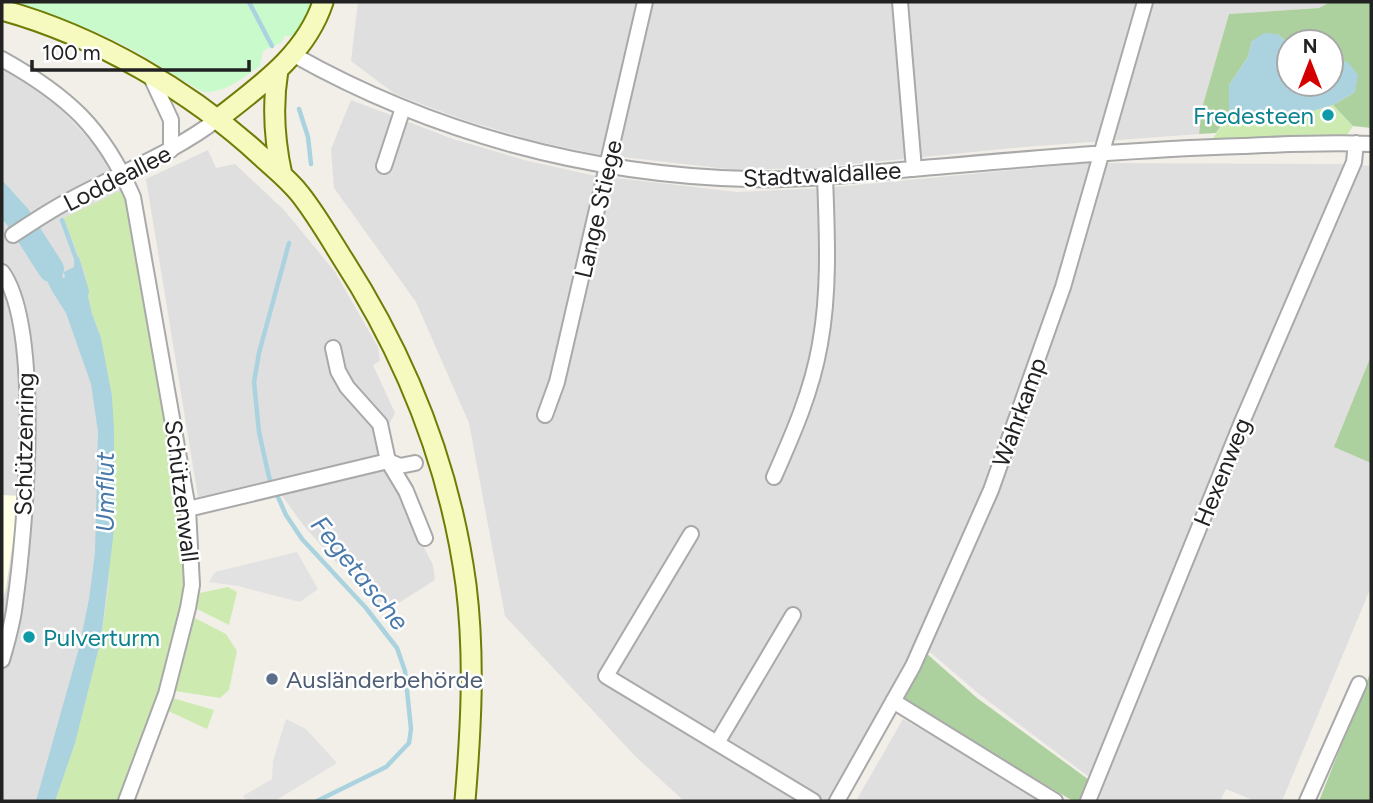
<svg xmlns="http://www.w3.org/2000/svg" width="1373" height="803" font-family="Figtree,sans-serif">
<style>
.residential{fill:#e0dfdf}
.education{fill:#ffffe5}
.grass{fill:#cdebb0}
.forest{fill:#add19e}
.park{fill:#c8facc}
.parking{fill:#e2e2e2}
.water{fill:#aad3df}
.lines{fill:none;stroke-linecap:round;stroke-linejoin:round}
.stream{stroke:#aad3df;stroke-width:4.5}
.river{stroke:#aad3df;stroke-width:26}
.street-casing{stroke:#a9a9a9;stroke-width:18}
.secondary-casing{stroke:#707d05;stroke-width:23}
.street{stroke:#fff;stroke-width:14}
.secondary{stroke:#f7fabf;stroke-width:19}
.culture-dot{fill:#0f9aa8;stroke:#fff;stroke-width:2.5}
.service-dot{fill:#5c6f8a;stroke:#fff;stroke-width:2.5}
.labels{text-anchor:middle;dominant-baseline:central;stroke-width:5;stroke-linejoin:round;paint-order:stroke}
.culture-label{font-size:24px;fill:#0d838f;stroke:#fff;text-anchor:end}
.street-label{font-size:24px;fill:#222;stroke:#fff}
.service-label{font-size:24px;fill:#4e5e75;stroke:#fff;text-anchor:start}
.water-label{font-size:26px;font-style:italic;fill:#4a7aab;stroke:#fff}
</style>
<rect width="100%" height="100%" fill="#f2efe9"/>
<!-- residential -->
<path class="residential" d="M358,2H1330L1319,8L1229,14L1202,108L1199,134L1024,147L814,168L737,170L596,154L531,140L461,119L395,94L351,61Z
M2,68L54,102L123,175L116,801H2Z
M351,100L453,139L524,160L591,175L737,192L825,188L1098,162L1015,409L919,643L831,801H684L635,756L505,616L469,423L416,302L334,188L331,149Z
M208,150L216,168L235,164L285,211L335,272L378,347L380,361L373,365L395,413L387,429L393,455L421,542L433,565L435,580L386,611L347,567L342,569L304,526L283,497L276,479L198,497L146,179Z
M1105,163L1338,164L1371,166V356L1335,447L1371,463V587L1282,801H1255L1226,789L1220,801H1102L1095,798L1097,783L979,694L924,647L993,495Z
M903,719L1045,801H856Z"/>
<!-- education -->
<path class="education" d="M2,495L20,496L6,588L2,603Z"/>
<!-- grass -->
<path class="grass" d="M1333,105L1353,126L1345,138L1210,143L1229,114L1254,118L1285,112H1309Z
M124,189L128,198L179,479L188,561L177,658L121,801H55L75,743L101,639L109,586L112,396L101,338L92,314L88,295L85,273L64,218Z
M228,587L237,592L229,625L193,607L195,594Z
M193,617L226,634L237,651L229,690L220,698L175,691Z
M169,697L214,710L207,729L166,710Z"/>
<!-- forest -->
<path class="forest" d="M1330,2H1371V128L1353,126L1333,105L1355,92L1347,62L1331,61V42L1289,43L1277,34L1252,41L1248,57L1229,85V114L1216,133L1199,134L1202,108L1229,14L1319,8Z
M1371,356V463L1334,447Z
M926,653L977,698L1096,785L1092,797L1100,801H1073L899,697Z
M1371,671V801H1319Z"/>
<!-- park -->
<path class="park" d="M7,2H315L295,36H285L282,42L263,51L260,66C241,79 226,93 203,92C179,79 157,63 133,50C93,28 51,15 7,2Z"/>
<!-- parking -->
<path class="parking" d="M297,552L318,589L300,602L238,586L209,582L215,572Z
M286,719L306,729L337,763L275,801H247L243,796L272,779L273,761Z"/>
<!-- water -->
<path class="water" d="M1264,33L1277,34L1289,43V84H1331V61L1348,62L1358,75L1355,92L1333,105L1309,112H1285L1254,118L1229,114V85L1248,57L1252,41Z
M2,180L29,210L9,223L2,216Z
M41,232L50,244L63,278L65,277L64,272L74,267V258L79,257L89,291L88,296L92,314L101,338L112,396L114,430V529L101,639L75,743L55,801H36L79,648L89,599L95,552L98,432L91,384L66,313L52,291L37,260L22,244Z"/>
<g class="lines">
<!-- stream -->
<path class="stream" d="M249,2L272,46
M299,109L308,137L311,164
M62,220L77,261
M289,243L259,353L254,382L259,432L269,477L286,515L302,539L366,608L397,648L405,671L411,729L409,743L386,767L317,801"/>
<!-- river -->
<path class="river" d="M2,202L17,216L51,269"/>
<defs>
<path id="street" d="M900,2L914,169
M294,55C433,133 588,175 748,179C810,181 873,172 935,167C1038,158 1141,149 1244,146C1287,144 1329,142 1371,144
M2,59C67,95 103,128 133,197L188,509L192,585L188,608L166,694L126,801
M150,75L171,120V150
M384,166L403,108
M13,235C31,223 49,211 68,201C119,173 172,154 219,118
M2,272C43,328 25,533 15,603C13,623 7,642 2,660
M333,348L338,371L347,387L380,424L388,461L406,491L425,538
M545,415L557,382L645,2
M774,477C793,434 812,391 820,344C830,289 827,233 825,177
M188,509L388,461L400,466L415,463
M691,534L606,676L813,801
M893,701L1055,801
M717,743L793,615
M837,801L913,666L991,490L1063,287L1145,2
M1088,801L1242,422L1354,162L1356,143
M1307,801L1359,684"/>
<path id="secondary" d="M2,10C96,36 191,91 262,157C275,169 289,180 300,194C315,213 328,235 341,256C406,356 450,466 466,585C475,657 471,729 465,801
M278,70C272,106 274,139 282,175
M219,118C261,85 306,54 323,2"/>
</defs>
<!-- street casing -->
<use href="#street" class="street-casing"/>
<!-- secondary casing -->
<use href="#secondary" class="secondary-casing"/>
<!-- street -->
<use href="#street" class="street"/>
<!-- secondary -->
<use href="#secondary" class="secondary"/>
</g>
<!-- markers -->
<g class="culture-dot">
<circle cx="1328" cy="115" r="7"/>
<circle cx="29" cy="637" r="7"/>
</g>
<circle class="service-dot" cx="272" cy="679" r="7"/>
<g class="labels">
<!-- culture labels -->
<g class="culture-label">
<text x="1314" y="115">Fredesteen</text>
<text x="43" y="637" text-anchor="start">Pulverturm</text>
</g>
<!-- street labels -->
<g class="street-label">
<text transform="translate(822 174) rotate(-3)">Stadtwaldallee</text>
<text transform="translate(117 178) rotate(-27)">Loddeallee</text>
<text transform="translate(598 209) rotate(-77)">Lange Stiege</text>
<text transform="translate(1019 412) rotate(-70)">Wahrkamp</text>
<text transform="translate(24 444) rotate(-89)">Schützenring</text>
<text transform="translate(1222 472) rotate(-68)">Hexenweg</text>
<text transform="translate(182 491) rotate(83)">Schützenwall</text>
</g>
<!-- service labels -->
<g class="service-label">
<text x="286" y="679">Ausländerbehörde</text>
</g>
<!-- water labels -->
<g class="water-label">
<text transform="translate(105 492) rotate(-90)">Umflut</text>
<text transform="translate(360 573) rotate(51)">Fegetasche</text>
</g>
</g>
<!-- border -->
<rect width="1373" height="803" fill="none" stroke="#222222" stroke-width="7"/>
<!-- north arrow -->
<g transform="translate(1310 63)"><circle r="33" fill="#ffffff" stroke="#a7a7a7" stroke-width="2"/>
<path d="M0-5L12 26L0 18L-12 26Z" fill="#d40000"/>
<text y="-10" font-size="19" font-weight="bold" text-anchor="middle" fill="#222222">N</text>
</g>
<!-- scale -->
<path d="M32 60v10h217v-10" fill="none" stroke="#222222" stroke-width="3.5"/>
<text x="42" y="60" font-size="21" fill="#222222" stroke="#ffffff" stroke-width="5" paint-order="stroke">100 m</text>
</svg>
